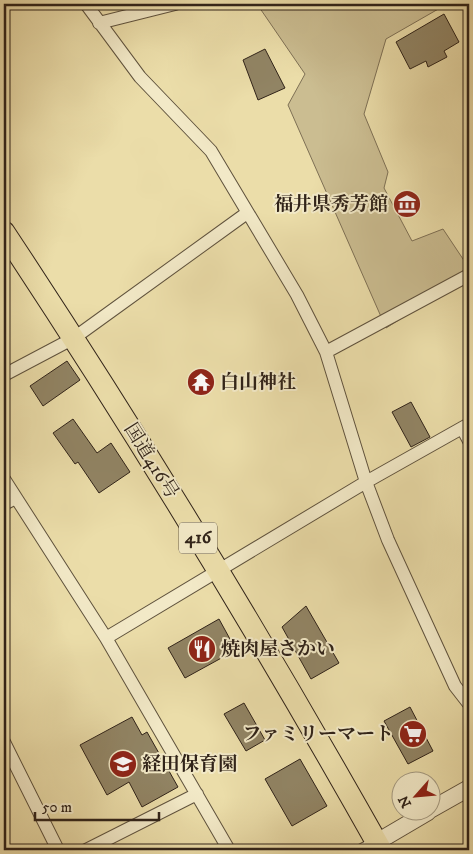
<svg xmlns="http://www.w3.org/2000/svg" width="473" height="854" font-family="'IM FELL DW Pica','Noto Serif JP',serif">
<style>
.green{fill:#cbbd91;stroke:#7e7055}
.building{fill:#918464;stroke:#302319}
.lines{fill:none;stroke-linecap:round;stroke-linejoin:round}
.minor-casing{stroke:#5f523d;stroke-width:14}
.tertiary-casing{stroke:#5f523d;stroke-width:18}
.trunk-casing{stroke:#302319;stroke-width:23}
.minor{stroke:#f2e9c7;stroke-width:12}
.tertiary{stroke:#f2e9c7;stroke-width:16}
.trunk{stroke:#ebdda9;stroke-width:21}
.labels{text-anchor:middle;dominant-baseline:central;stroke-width:4;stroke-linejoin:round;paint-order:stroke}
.shield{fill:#f2e9c7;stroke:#6a5e4d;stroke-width:1}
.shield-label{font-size:18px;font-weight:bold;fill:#302319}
.poi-label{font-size:19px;font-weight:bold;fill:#302319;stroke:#f2e9c7;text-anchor:start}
.street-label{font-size:19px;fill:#302319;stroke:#f2e9c7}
</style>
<rect width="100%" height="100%" fill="#ebdda9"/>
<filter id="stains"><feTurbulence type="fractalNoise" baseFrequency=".004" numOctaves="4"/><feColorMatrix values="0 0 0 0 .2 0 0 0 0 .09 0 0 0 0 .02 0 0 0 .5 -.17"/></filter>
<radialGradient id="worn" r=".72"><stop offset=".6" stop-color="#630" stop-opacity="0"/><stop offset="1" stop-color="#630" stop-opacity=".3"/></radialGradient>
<!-- green -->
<path class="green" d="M257,4H447L386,39L364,114L388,172L384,188L412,241L443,229L469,268V276L386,328L288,105L305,74Z"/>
<!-- building -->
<path class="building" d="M444,14L459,42L444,51L447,57L428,67L426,61L410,69L396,42Z
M265,49L285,88L258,100L243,60Z
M67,361L80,380L43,406L30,386Z
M411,402L430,437L411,447L392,412Z
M73,419L97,453L111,443L130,472L99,493L78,462L75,464L53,433Z
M306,606L339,663L311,679L282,627Z
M219,619L236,650L185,678L168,648Z
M244,703L265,740L246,751L224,714Z
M410,707L433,751L408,764L384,721Z
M132,717L142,735L147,732L178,787L142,807L129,782L107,795L80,745Z
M300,759L327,806L292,826L265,779Z"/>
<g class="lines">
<defs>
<path id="minor" d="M86,4L140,77L211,151L297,295L326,352L366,482L388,540L455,686L469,704
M99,23L175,4
M326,352L469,275
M4,375L74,338L247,213
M462,428L469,441
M4,479L106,638L229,850
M4,504L16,498
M106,638L366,482L469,424
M4,742L58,850
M86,850L197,794
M362,850L377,842"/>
<path id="tertiary" d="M430,810L469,788
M377,842L428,812"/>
<path id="trunk" d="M4,232C137,433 263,640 381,850"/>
</defs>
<!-- minor casing -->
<use href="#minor" class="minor-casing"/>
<!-- tertiary casing -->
<use href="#tertiary" class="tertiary-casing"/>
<!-- trunk casing -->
<use href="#trunk" class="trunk-casing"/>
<!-- minor -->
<use href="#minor" class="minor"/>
<!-- tertiary -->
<use href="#tertiary" class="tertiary"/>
<!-- trunk -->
<use href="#trunk" class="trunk"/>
</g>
<!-- icons -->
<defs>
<symbol id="museum-disc" viewBox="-11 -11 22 22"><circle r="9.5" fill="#8f2418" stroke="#f2e9c7"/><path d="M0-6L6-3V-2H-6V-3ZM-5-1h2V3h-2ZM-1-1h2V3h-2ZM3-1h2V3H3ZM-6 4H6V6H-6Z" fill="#fff"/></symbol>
<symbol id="temple-disc" viewBox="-11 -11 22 22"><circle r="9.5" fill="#8f2418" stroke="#f2e9c7"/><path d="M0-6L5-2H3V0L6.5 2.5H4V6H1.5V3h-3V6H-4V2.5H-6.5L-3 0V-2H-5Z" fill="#fff"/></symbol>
<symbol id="restaurant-disc" viewBox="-11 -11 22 22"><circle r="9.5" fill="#8f2418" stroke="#f2e9c7"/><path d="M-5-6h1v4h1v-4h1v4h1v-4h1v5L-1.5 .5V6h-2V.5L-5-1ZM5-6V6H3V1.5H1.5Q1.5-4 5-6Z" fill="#fff"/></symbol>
<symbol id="supermarket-disc" viewBox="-11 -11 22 22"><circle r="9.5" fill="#8f2418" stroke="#f2e9c7"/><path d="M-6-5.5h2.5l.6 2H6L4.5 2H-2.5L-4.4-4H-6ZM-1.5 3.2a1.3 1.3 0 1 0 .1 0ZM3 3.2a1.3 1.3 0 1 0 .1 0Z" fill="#fff"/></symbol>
<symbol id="school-disc" viewBox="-11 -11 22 22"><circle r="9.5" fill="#8f2418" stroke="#f2e9c7"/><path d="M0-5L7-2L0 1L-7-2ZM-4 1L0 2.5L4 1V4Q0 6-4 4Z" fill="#fff"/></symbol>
</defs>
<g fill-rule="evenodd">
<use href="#museum-disc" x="391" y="188" width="32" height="32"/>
<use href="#temple-disc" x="185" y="366" width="32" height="32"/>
<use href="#restaurant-disc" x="186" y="633" width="32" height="32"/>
<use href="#supermarket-disc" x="397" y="718" width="32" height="32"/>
<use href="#school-disc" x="107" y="748" width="32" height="32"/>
</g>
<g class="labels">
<!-- shield labels -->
<rect class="shield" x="179" y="522.5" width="38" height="31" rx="4"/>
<g class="shield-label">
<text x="198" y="538">416</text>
</g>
<!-- poi labels -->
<g class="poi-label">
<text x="388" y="204" text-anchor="end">福井県秀芳館</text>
<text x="220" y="382">白山神社</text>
<text x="221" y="649">焼肉屋さかい</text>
<text x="394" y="734" text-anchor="end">ファミリーマート</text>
<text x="142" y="764">経田保育園</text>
</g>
<!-- street labels -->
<g class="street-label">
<text transform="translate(151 461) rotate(58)">国道416号</text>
</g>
</g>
<!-- margin -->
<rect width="473" height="854" fill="none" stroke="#ebdda9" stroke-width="20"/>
<rect x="5" y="5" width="463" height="844" fill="none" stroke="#302319" stroke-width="2.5"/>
<rect x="10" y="10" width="453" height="834" fill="none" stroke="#302319"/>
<!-- north arrow -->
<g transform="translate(416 796) rotate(243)"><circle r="24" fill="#f2e9c7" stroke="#a49a81"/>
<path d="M0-4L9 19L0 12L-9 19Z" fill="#8f2418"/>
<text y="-8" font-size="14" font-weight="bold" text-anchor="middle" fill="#302319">N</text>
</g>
<!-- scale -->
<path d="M35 812v8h124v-8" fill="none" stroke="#302319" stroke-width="2.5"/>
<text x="42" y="812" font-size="15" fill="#302319" stroke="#f2e9c7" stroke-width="4" paint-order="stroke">50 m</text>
<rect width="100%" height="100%" filter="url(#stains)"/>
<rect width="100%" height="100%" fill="url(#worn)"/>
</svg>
